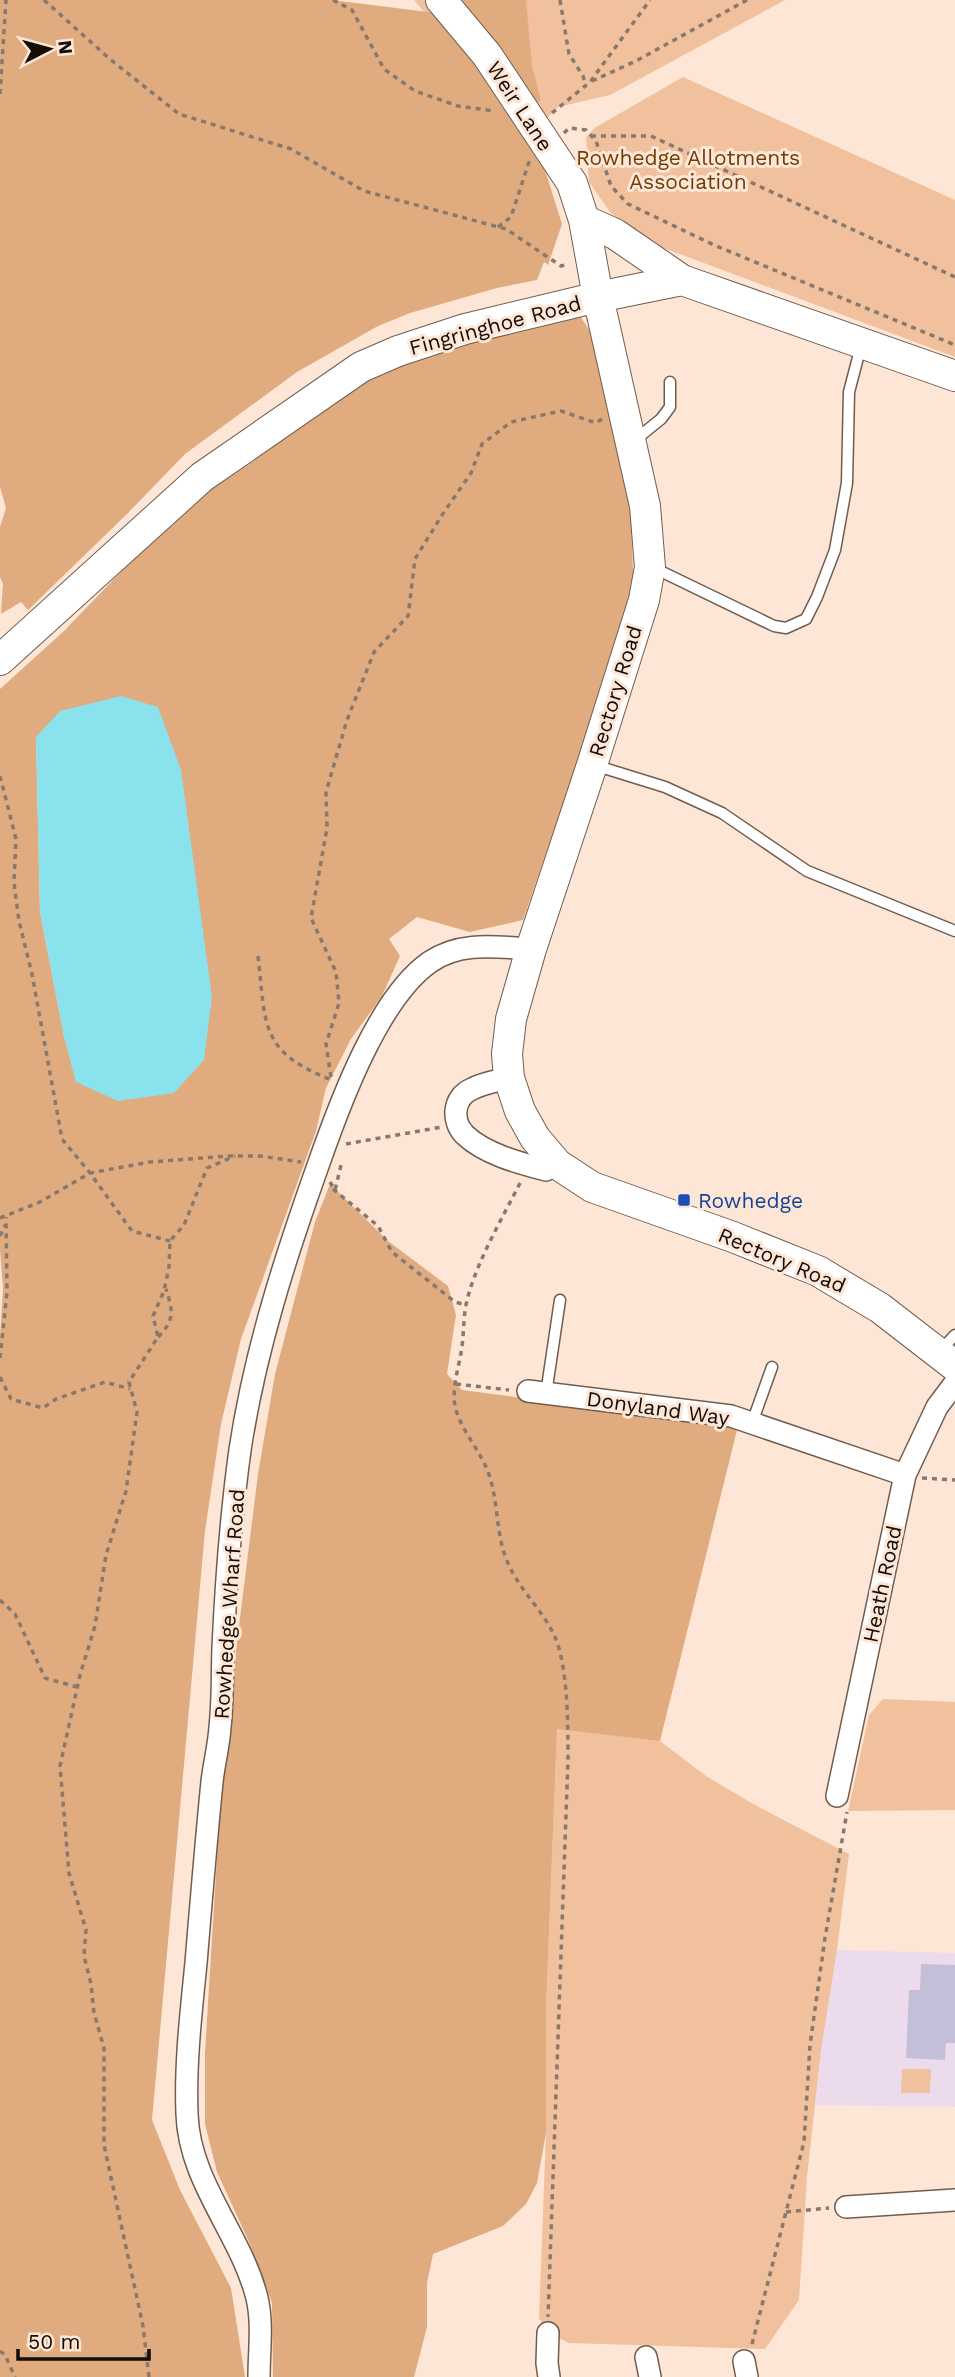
<svg xmlns="http://www.w3.org/2000/svg" width="955" height="2377" font-family="'Work Sans',sans-serif">
<style>
.education{fill:#ecdbed}
.green{fill:#f0c19c}
.forest{fill:#e0ab7f;fill-rule:evenodd}
.water{fill:#8ae2ed}
.building{fill:#c3bfd8}
.lines{fill:none;stroke-linecap:round;stroke-linejoin:round}
.lane-casing{stroke:#705d4e;stroke-width:13}
.street-casing{stroke:#705d4e;stroke-width:24}
.secondary-casing{stroke:#705d4e;stroke-width:32}
.path{stroke:#88796e;stroke-width:3.5;stroke-dasharray:5 5;stroke-linecap:butt}
.lane{stroke:#fff;stroke-width:10}
.street{stroke:#fff;stroke-width:21}
.secondary{stroke:#fff;stroke-width:30}
.transit-dot{fill:#1a4fb4;stroke:#fde6d5;stroke-width:2.5}
.labels{text-anchor:middle;dominant-baseline:central;stroke-width:6;stroke-linejoin:round;paint-order:stroke}
.street-label{font-size:21px;fill:#120b06;stroke:#fde6d5}
.park-label{font-size:21px;fill:#6f3d06;stroke:#fde6d5}
.transit-label{font-size:21px;fill:#164399;stroke:#fde6d5;text-anchor:start}
</style>
<rect width="100%" height="100%" fill="#fde6d5"/>
<!-- education -->
<path class="education" d="M837,1950L955,1953V2107L815,2105L821,2050Z"/>
<!-- green -->
<path class="green" d="M414,0H785L610,95L558,107L541,124L518,123Z
M683,77L955,200V357L645,241L610,212L589,182L586,137L596,127Z
M883,1699L955,1702V1810L848,1811L869,1715Z
M557,1728L660,1741L706,1776L755,1805L849,1854L837,1950L821,2050L807,2177L799,2300L765,2349L569,2343L548,2333L539,2318L546,2133V2009Z
M902,2069H931L930,2093H901Z"/>
<!-- forest -->
<path class="forest" d="M0,0H332L444,14L531,137L545,170L562,224L548,265L544,262L537,280L497,288L410,313L378,326L297,372L185,454L127,514L28,610L21,602L1,614L3,584L0,577V527L6,508L0,487Z
M449,0H526L532,66L541,101L524,104Z
M580,316L611,363L631,519L634,596L602,708L555,827L523,920L470,932L417,917L389,939L400,956L382,996L351,1039L326,1088L316,1131L241,1339L221,1424L205,1531L152,2120L180,2190L231,2288L245,2377H0V1337L3,1288L0,1251V689L64,631L195,495L406,352ZM36,737L76,1081L64,1036L40,912Z
M330,1184L388,1241L448,1286L456,1315L447,1374L462,1390L738,1426L660,1741L557,1729L546,2009V2133L537,2183L526,2204L503,2226L433,2254L427,2283V2327L414,2377H273L272,2303L249,2242L217,2172L205,2124V2053L218,1841L228,1714L258,1474L275,1374L315,1222Z"/>
<!-- water -->
<path class="water" d="M121,696L158,707L181,770L212,997L204,1060L174,1093L118,1101L76,1082L64,1036L40,912L36,737L60,711Z"/>
<!-- building -->
<path class="building" d="M921,1964L955,1965V2043H946L945,2060L906,2058L909,1990H920Z"/>
<g class="lines">
<defs>
<path id="lane" d="M635,440L661,419L670,407V382
M654,568L774,626L786,628L806,619L817,597L835,550L847,483L849,392L861,346
M594,765L665,787L722,813L807,871L955,931
M940,1351L955,1335
M546,1394L560,1300
M752,1423L772,1367"/>
<path id="street" d="M509,1078C497,1081 483,1083 472,1089C453,1097 451,1121 465,1135C485,1154 519,1163 546,1170L557,1164
M528,1391L731,1416L905,1475
M837,1796L905,1475L937,1407L955,1383
M846,2207L955,2200
M548,2333L547,2363L549,2377
M646,2357L650,2377
M744,2361L747,2377
M259,2377C259,2352 263,2323 257,2298C241,2234 189,2182 187,2114C185,2064 191,2013 196,1963C201,1903 206,1842 212,1782C214,1763 219,1745 220,1727C223,1701 222,1674 223,1648C226,1582 231,1515 240,1450C255,1350 286,1255 320,1160C340,1103 379,997 430,962C460,941 497,947 531,949"/>
<path id="secondary" d="M441,0L487,55L572,183L584,220L598,297L645,506L650,567L644,600L592,765L531,949L511,1019L507,1054L509,1078L520,1111L535,1138L557,1164L592,1187L733,1237L818,1271L880,1308L955,1366
M584,220L615,234L682,280
M0,660L202,477L361,367L398,351L465,329L598,297L682,280L955,376"/>
</defs>
<!-- lane casing -->
<use href="#lane" class="lane-casing"/>
<!-- street casing -->
<use href="#street" class="street-casing"/>
<!-- secondary casing -->
<use href="#secondary" class="secondary-casing"/>
<!-- path -->
<path class="path" d="M44,0L111,60L179,114L291,149L364,191L506,229L561,266L568,264
M333,0L352,10L384,69L415,91L458,106L495,111
M560,0L569,54L583,76L585,83
M592,81L636,61L747,0
M0,94L6,0
M552,113L590,82L650,0
M564,133L569,128L586,130L596,141L611,186L628,204L714,245L955,345
M591,136H651L955,277
M498,227L511,217L530,159
M0,776L16,839L14,883L19,921L32,974L62,1139L90,1173L132,1231L170,1241
M258,956C266,1025 259,1052 332,1080
M331,1077L326,1044L339,1003L336,972L311,918L327,828L326,792L347,720L374,652L408,616L415,559L442,515L471,473L482,444L511,422L561,411L596,423L602,419
M346,1144L442,1127
M330,1182L335,1190L342,1161
M520,1183C502,1219 474,1266 466,1305C463,1321 464,1337 461,1353C458,1369 452,1389 455,1406C460,1429 480,1450 488,1472C499,1501 495,1532 507,1561C519,1590 543,1610 555,1637C568,1667 568,1726 568,1759L548,2317
M333,1189L378,1226L392,1252L455,1302L466,1305
M0,1218L40,1202L90,1173L150,1162L229,1156H260L301,1162
M0,1236L5,1225
M158,1337C175,1320 173,1311 166,1289
M0,1358L7,1292L6,1217
M0,1377L11,1399L43,1408L56,1399L105,1382L130,1389
M456,1384L509,1390
M922,1478L955,1480
M0,1600L15,1614L45,1678L77,1687
M786,2212L829,2208
M752,2344L804,2142L810,2045L825,1938L847,1812
M0,2351L5,2355L15,2377
M149,2377L143,2326L104,2145V2048L94,2013L91,1984L84,1956L86,1930L69,1873L60,1766L80,1675L95,1626L106,1555L126,1491L137,1412L129,1382L158,1337L153,1316L164,1291L169,1267L170,1241L184,1225L207,1168L235,1156"/>
<!-- lane -->
<use href="#lane" class="lane"/>
<!-- street -->
<use href="#street" class="street"/>
<!-- secondary -->
<use href="#secondary" class="secondary"/>
</g>
<!-- markers -->
<rect class="transit-dot" x="677" y="1193" width="14" height="14" rx="3.5"/>
<g class="labels">
<!-- street labels -->
<g class="street-label">
<text transform="translate(520 106) rotate(57)">Weir Lane</text>
<text transform="translate(495 325) rotate(-15)">Fingringhoe Road</text>
<text transform="translate(615 691) rotate(-73)">Rectory Road</text>
<text transform="translate(782 1260) rotate(23)">Rectory Road</text>
<text transform="translate(658 1408) rotate(8)">Donyland Way</text>
<text transform="translate(882 1584) rotate(-78)">Heath Road</text>
<text transform="translate(229 1604) rotate(-86)">Rowhedge Wharf Road</text>
</g>
<!-- park labels -->
<g class="park-label">
<text x="688" y="157">Rowhedge Allotments<tspan x="688" dy="24">Association</tspan></text>
</g>
<!-- transit labels -->
<g class="transit-label">
<text x="698" y="1200">Rowhedge</text>
</g>
</g>
<!-- north arrow -->
<g transform="translate(49 49) rotate(84)" stroke="#fde6d5" stroke-width="5" paint-order="stroke">
<path d="M0-5L12 26L0 18L-12 26Z" fill="#120b06"/>
<text y="-10" font-size="19" font-weight="bold" text-anchor="middle" fill="#120b06">N</text>
</g>
<!-- scale -->
<path d="M18 2349v10h131v-10" fill="none" stroke="#120b06" stroke-width="3.5"/>
<text x="28" y="2349" font-size="21" fill="#120b06" stroke="#fde6d5" stroke-width="5" paint-order="stroke">50 m</text>
</svg>
